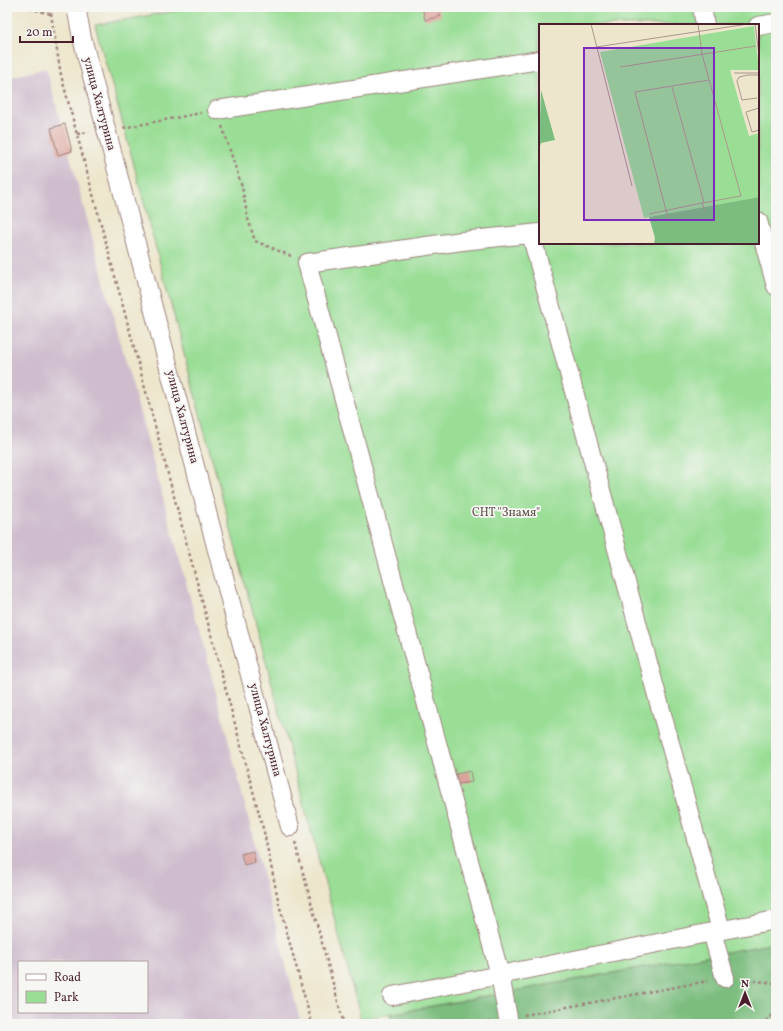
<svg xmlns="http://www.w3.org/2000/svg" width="783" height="1031" font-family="Vollkorn,serif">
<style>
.industrial{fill:#cfbdce;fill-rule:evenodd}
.green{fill:#9ade96;stroke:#727e60;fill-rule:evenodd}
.forest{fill:#7bbd7f;stroke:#626e55}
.building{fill:#d99991}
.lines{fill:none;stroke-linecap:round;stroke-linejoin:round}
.minor-casing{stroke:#9c827c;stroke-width:20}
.path{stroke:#9c827c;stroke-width:2.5;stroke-dasharray:3 3;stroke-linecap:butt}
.minor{stroke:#fff;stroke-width:18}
.labels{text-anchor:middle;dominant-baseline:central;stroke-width:3.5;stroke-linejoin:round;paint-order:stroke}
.street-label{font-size:12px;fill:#4a1f2b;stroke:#f6f6f2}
.park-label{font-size:12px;fill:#5e4f46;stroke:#f6f6f2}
.inset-road{fill:none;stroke:#ac968c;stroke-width:1}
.view{fill:#7b2cbf;fill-opacity:0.15;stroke:#7b2cbf;stroke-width:2}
.inset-edge{fill:none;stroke:#4a1f2b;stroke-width:2}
</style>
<rect width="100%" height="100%" fill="#f6f6f2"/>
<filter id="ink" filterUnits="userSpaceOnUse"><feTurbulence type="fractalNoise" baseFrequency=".025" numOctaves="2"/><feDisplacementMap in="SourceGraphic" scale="8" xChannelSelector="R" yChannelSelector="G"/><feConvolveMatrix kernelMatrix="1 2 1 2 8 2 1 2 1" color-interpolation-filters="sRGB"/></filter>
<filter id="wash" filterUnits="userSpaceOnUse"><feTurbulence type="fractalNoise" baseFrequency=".012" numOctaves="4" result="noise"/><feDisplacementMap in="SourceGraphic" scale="16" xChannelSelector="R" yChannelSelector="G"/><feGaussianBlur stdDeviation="0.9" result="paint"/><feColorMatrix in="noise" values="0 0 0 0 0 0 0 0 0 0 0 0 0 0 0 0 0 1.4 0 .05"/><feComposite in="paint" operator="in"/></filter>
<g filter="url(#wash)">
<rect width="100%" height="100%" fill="#ede6cc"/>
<!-- industrial -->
<path class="industrial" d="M46,68L219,704L301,1024H7V78ZM19,962H147V1012H19Z"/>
<!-- green -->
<path class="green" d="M198,7H776V943L361,1019L124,128L95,25ZM540,25H758V243H540Z"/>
<!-- forest -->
<path class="forest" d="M776,943V1024H392L390,1014Z"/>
<g id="blocks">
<!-- building -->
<path class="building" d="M422,7H438L441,16L425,20Z
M65,124L72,151L58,155L51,128Z
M470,771L472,782L458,784L456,774Z
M253,851L255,862L244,865L241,854Z"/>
</g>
</g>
<g filter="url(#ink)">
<use href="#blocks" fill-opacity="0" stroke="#9c827c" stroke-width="1"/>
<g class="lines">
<defs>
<path id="minor" d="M76,7L82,38L290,827
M702,7L705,25
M758,26L776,23
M217,110L540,60
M758,221L776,286
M531,234L721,930
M725,978L712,932L776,920
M392,996L500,975L712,932
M508,1018L500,975L307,263L462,241L540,233"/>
</defs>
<!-- minor casing -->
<use href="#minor" class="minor-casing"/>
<!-- path -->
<path class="path" d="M24,7L51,14
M51,7V14L61,75L264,832L279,904L312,1024
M222,126L242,187L248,219L255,241L291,256
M123,128L201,113
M77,134L89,132
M295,843L344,1024
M742,980L776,983
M524,1015L708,981
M470,1024L492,1021
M761,1024L776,1013"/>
<!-- minor -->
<use href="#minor" class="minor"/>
</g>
</g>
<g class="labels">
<!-- street labels -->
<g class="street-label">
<text transform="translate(99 104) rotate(75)">улица Халтурина</text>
<text transform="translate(182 417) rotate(75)">улица Халтурина</text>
<text transform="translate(265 730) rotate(75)">улица Халтурина</text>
</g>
<!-- park labels -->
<g class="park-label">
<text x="506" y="513">СНТ "Знамя"</text>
</g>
</g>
<!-- overview -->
<g transform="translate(539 24)">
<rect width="220" height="220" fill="#ede6cc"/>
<path d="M215,2L220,46H191L210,112L220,109V173L105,194L61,28Z" fill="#9ade96"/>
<path d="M2,66L16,116L2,119L0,126ZM220,173V220H115L116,214L110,193Z" fill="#7bbd7f"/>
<path class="inset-road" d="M52,0L93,162M159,0L163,30L202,172L163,179L166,187M216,0L220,31M57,23L209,0M81,43L217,22M195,49H220M133,63L165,179M218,74L203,76L198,57L200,53L209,51H220M220,84L207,88L213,108L220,106M110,190L163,179M129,194L96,68L170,56"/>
<path class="view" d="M45,24H175V196H45Z"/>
<rect width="220" height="220" class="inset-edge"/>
</g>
<!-- margin -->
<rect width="783" height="1031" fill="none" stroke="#f6f6f2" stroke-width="24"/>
<!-- legend -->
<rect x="18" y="961" width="130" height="52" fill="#f6f6f2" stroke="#b1a0a2"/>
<rect x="26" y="974" width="20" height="6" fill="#ffffff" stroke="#b1a0a2"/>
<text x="54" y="981" font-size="12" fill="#4a1f2b">Road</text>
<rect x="26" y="991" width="20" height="12" fill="#9ade96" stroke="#b1a0a2"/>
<text x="54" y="1001" font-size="12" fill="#4a1f2b">Park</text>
<!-- north arrow -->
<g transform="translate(745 993)" stroke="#f6f6f2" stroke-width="3" paint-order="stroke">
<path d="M0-3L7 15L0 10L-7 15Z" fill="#4a1f2b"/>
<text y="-6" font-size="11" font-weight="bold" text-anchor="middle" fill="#4a1f2b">N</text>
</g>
<!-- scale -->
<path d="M20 36v6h53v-6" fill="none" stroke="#4a1f2b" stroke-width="2"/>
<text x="26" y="36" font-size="12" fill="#4a1f2b" stroke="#f6f6f2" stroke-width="3" paint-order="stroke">20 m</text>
</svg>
